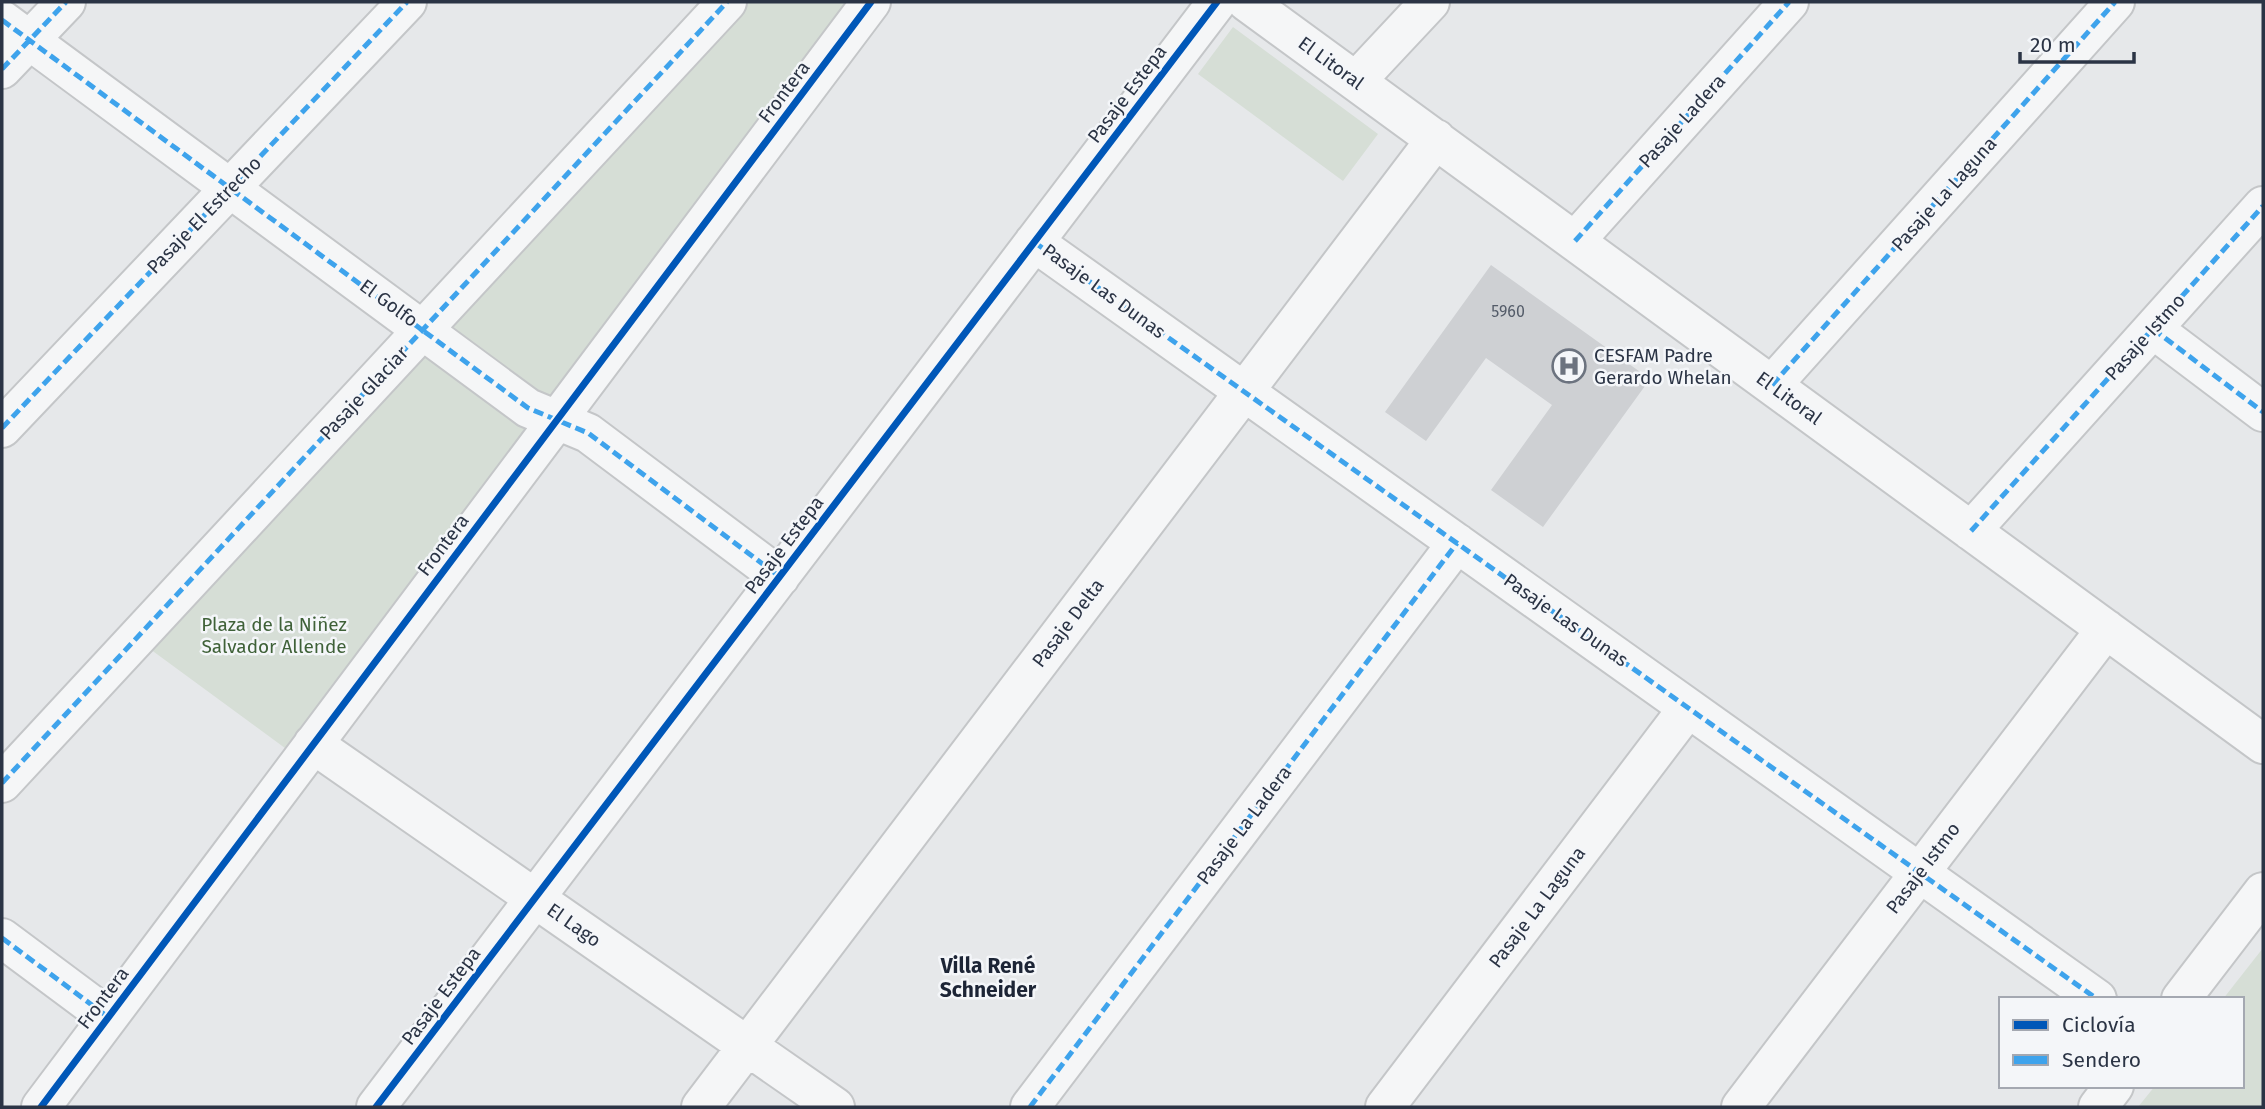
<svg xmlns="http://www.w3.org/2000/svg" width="2265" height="1109" font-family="'Fira Sans',sans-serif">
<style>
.green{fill:#d6ded6}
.building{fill:#ced0d3}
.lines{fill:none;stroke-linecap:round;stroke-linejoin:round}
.minor-casing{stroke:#c4c6c8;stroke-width:42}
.minor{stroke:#f5f6f7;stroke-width:38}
.quiet{stroke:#3ea3ec;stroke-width:5;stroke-dasharray:10 5;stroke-linecap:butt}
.cycleway-casing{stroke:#f4f6f9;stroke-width:11}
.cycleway{stroke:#0057b8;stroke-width:7}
.labels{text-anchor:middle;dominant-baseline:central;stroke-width:5;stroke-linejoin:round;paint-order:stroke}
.number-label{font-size:16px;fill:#545c69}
.street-label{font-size:19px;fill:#2b3445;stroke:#f4f6f9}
.poi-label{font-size:19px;fill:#2b3445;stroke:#f4f6f9;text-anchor:start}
.park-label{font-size:19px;fill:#3f6138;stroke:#f4f6f9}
.neighbourhood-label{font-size:21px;font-weight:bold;fill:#1d2536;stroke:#f4f6f9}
</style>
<rect width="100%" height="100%" fill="#e6e8ea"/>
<!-- green -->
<path class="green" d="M747,2H848L289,751L150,649Z
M1233,27L1378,134L1343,181L1198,74Z
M2263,948V1107H2138L2155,1086H2242V999H2223Z"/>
<!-- building -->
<path class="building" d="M1491,265L1650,379L1543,527L1491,490L1552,405L1486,358L1426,441L1385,412Z"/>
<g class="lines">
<defs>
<path id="minor" d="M1247,2L2263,744
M2,20L528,408L588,433L780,577
M2,69L66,2
M1356,81L1430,2
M1575,241L1789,2
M1034,242L2097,999
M2153,329L2263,412
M1772,385L2115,2
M2,428L407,2
M1971,531L2263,206
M313,744L835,1107
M2,783L727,2
M2,938L108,1017
M2181,999L2263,892
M41,1107L871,2
M376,1107L1217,2
M701,1107L1436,139
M1030,1107L1457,543
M1385,1107L1688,708
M1741,1107L2106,629
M2098,1107L2114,1086"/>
</defs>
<!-- minor casing -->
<use href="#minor" class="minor-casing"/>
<!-- minor -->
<use href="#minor" class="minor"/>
<!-- quiet -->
<path class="quiet" d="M2,20L528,408L588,433L780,577
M2,69L66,2
M1575,241L1789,2
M1034,242L2097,999
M2153,329L2263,412
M1772,385L2115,2
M2,428L407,2
M1971,531L2263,206
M2,783L727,2
M2,938L108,1017
M1030,1107L1457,543"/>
<defs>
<path id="cycleway" d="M41,1107L871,2
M376,1107L1217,2"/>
</defs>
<!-- cycleway casing -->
<use href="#cycleway" class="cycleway-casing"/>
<!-- cycleway -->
<use href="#cycleway" class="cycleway"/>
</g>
<!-- icons -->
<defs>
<symbol id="hospital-ring" viewBox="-11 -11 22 22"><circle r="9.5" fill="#f4f6f9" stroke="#6c737f" stroke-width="1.5"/><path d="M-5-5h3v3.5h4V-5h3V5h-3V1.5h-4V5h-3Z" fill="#6c737f"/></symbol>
</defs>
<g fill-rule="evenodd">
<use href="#hospital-ring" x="1550" y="347" width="38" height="38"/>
</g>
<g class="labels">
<!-- number labels -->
<g class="number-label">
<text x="1508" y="311">5960</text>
</g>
<!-- street labels -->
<g class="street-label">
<text transform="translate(1331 63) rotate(36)">El Litoral</text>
<text transform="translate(784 92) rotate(-53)">Frontera</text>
<text transform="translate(1127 94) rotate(-53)">Pasaje Estepa</text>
<text transform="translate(1682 121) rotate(-48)">Pasaje Ladera</text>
<text transform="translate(1944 194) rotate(-48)">Pasaje La Laguna</text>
<text transform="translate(204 215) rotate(-46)">Pasaje El Estrecho</text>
<text transform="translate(1104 291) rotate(36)">Pasaje Las Dunas</text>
<text transform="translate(389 303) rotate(36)">El Golfo</text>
<text transform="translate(2145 337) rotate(-48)">Pasaje Istmo</text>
<text transform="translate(364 393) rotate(-47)">Pasaje Glaciar</text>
<text transform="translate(1789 398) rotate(36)">El Litoral</text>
<text transform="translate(443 545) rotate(-53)">Frontera</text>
<text transform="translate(784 545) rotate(-53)">Pasaje Estepa</text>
<text transform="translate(1566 620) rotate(35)">Pasaje Las Dunas</text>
<text transform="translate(1068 623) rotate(-53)">Pasaje Delta</text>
<text transform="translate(1244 825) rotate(-53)">Pasaje La Ladera</text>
<text transform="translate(1923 868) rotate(-53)">Pasaje Istmo</text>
<text transform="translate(1537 907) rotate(-53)">Pasaje La Laguna</text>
<text transform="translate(574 925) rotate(35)">El Lago</text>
<text transform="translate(441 996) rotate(-53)">Pasaje Estepa</text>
<text transform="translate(103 998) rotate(-53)">Frontera</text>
</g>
<!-- poi labels -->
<g class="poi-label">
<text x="1594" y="355">CESFAM Padre<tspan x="1594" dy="22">Gerardo Whelan</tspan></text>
</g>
<!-- park labels -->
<g class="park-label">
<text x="274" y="624">Plaza de la Niñez<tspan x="274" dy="22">Salvador Allende</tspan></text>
</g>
<!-- neighbourhood labels -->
<g class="neighbourhood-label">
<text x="988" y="966">Villa René<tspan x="988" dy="24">Schneider</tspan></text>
</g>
</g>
<!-- border -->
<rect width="2265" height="1109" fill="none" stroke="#2b3445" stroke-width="7"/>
<!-- legend -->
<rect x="1999" y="997" width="245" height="91" fill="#f4f6f9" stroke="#a4a8b1" stroke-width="2"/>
<rect x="2013" y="1020" width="35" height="10" fill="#0057b8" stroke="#a4a8b1" stroke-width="2"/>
<text x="2062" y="1032" font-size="21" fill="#2b3445">Ciclovía</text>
<rect x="2013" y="1055" width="35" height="10" fill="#3ea3ec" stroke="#a4a8b1" stroke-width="2"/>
<text x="2062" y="1067" font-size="21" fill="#2b3445">Sendero</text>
<!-- scale -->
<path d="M2020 52v10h114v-10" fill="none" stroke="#2b3445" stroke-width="3.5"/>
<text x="2030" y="52" font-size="21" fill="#2b3445" stroke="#f4f6f9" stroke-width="5" paint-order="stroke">20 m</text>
</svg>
